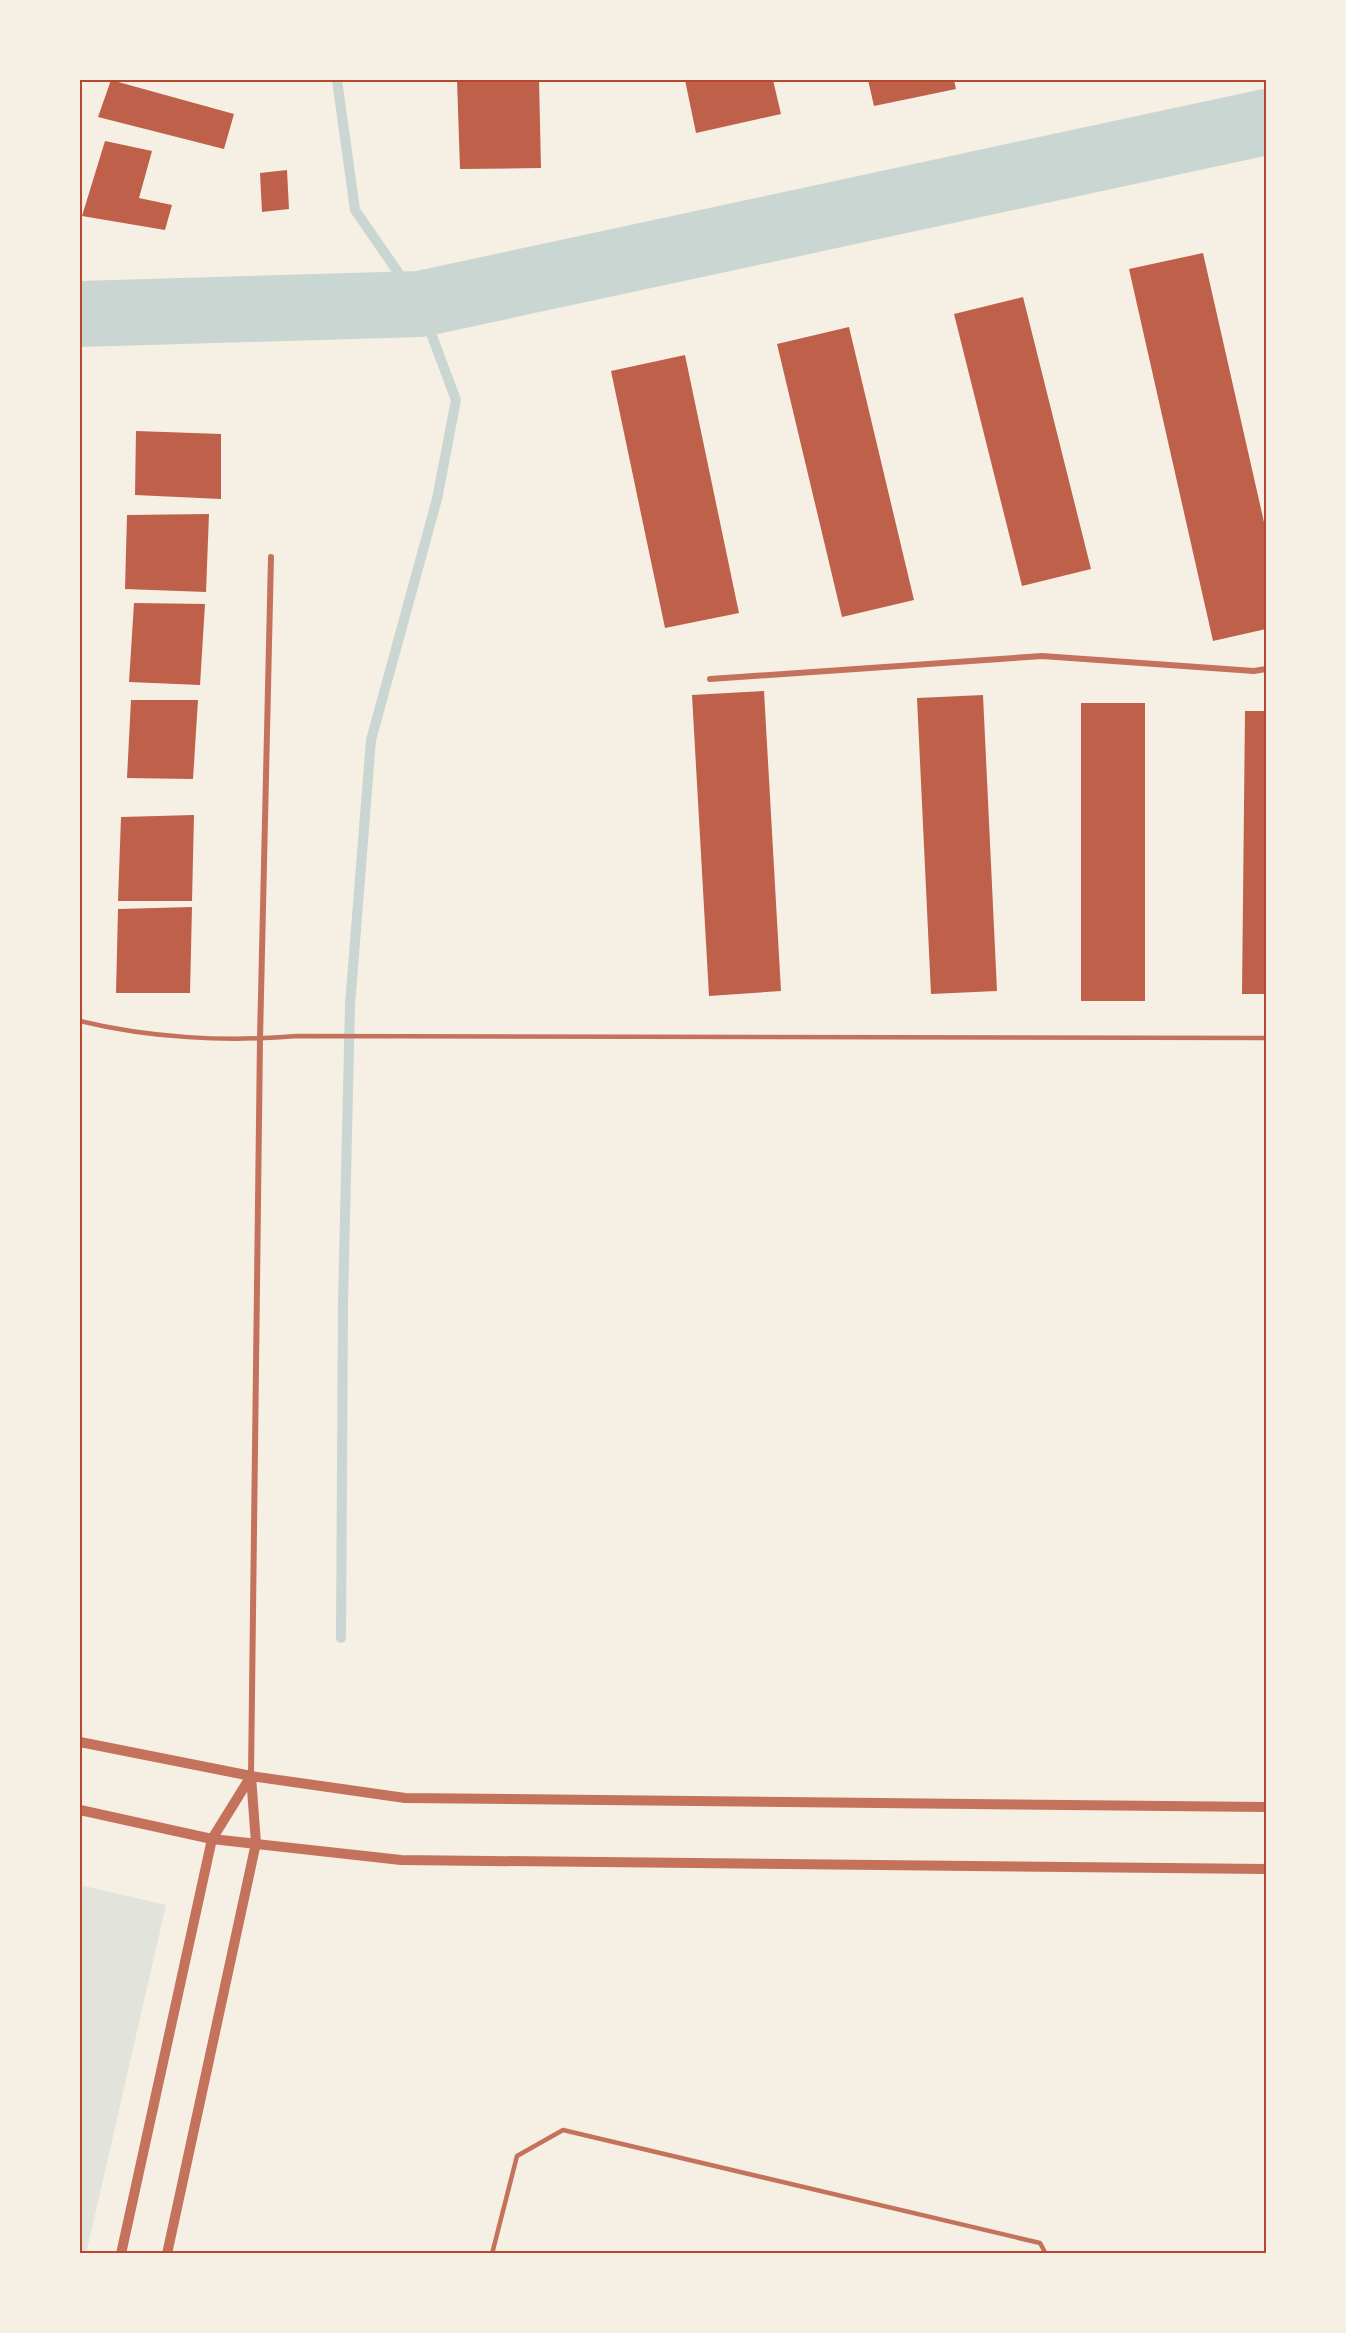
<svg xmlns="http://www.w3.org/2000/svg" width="1346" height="2333" font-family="Figtree,sans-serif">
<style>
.green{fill:#e2e4dc}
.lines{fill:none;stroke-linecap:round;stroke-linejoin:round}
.stream{stroke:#c9d6d2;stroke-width:10}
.river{stroke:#c9d6d2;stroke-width:66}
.building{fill:#bf614a}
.service{stroke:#c5725c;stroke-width:4.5}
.minor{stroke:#c5725c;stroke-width:6}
.tertiary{stroke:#c5725c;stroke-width:10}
.neatline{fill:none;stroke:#b5482f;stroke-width:2}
</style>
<rect width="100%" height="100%" fill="#f6efe4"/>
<!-- green -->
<path class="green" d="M80,1885L166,1905L86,2254L80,2253Z"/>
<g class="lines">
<!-- stream -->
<path class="stream" d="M337,80L355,210L420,304L456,400L437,499L371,740L350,1005L343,1303L341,1638"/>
<!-- river -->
<path class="river" d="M80,314L420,304L1266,122"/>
</g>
<!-- building -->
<path class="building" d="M111,80L234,114L224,149L98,117Z
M457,80H539L541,168L460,169Z
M685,80H773L781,114L696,133Z
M868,80H954L956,89L874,106Z
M105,141L152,151L139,198L172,205L165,230L82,216Z
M287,170L289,209L262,212L260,173Z
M1203,253L1266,531V629L1213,641L1129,269Z
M1023,297L1091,569L1022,586L954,314Z
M849,327L914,600L842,617L777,344Z
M685,355L739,613L665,628L611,371Z
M136,431L221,434V499L135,495Z
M209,514L206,592L125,589L127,515Z
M134,603L205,604L200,685L129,682Z
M764,691L781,991L709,996L692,695Z
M983,695L997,991L931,994L917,698Z
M131,700H198L193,779L127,778Z
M1081,703H1145V1001H1081Z
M1245,711H1266V994H1242Z
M194,815L192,901H118L121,817Z
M192,907L190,993H116L118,909Z"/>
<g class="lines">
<!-- service -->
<path class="service" d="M80,1021C149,1038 226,1042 297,1036L1266,1038
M492,2254L517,2156L563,2130L1040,2243L1046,2254"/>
<!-- minor -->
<path class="minor" d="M710,679L1042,656L1254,671L1266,669
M251,1776L260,1039L271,557"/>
<!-- tertiary -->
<path class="tertiary" d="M80,1742L251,1776L405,1798L1266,1807
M80,1810L212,1839L401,1860L1266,1869
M121,2254L212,1839L251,1776
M167,2254L256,1843L251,1776"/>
</g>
<!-- border -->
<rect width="1346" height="2333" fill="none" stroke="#f6efe4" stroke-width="162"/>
<rect x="81" y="81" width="1184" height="2171" class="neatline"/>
</svg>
